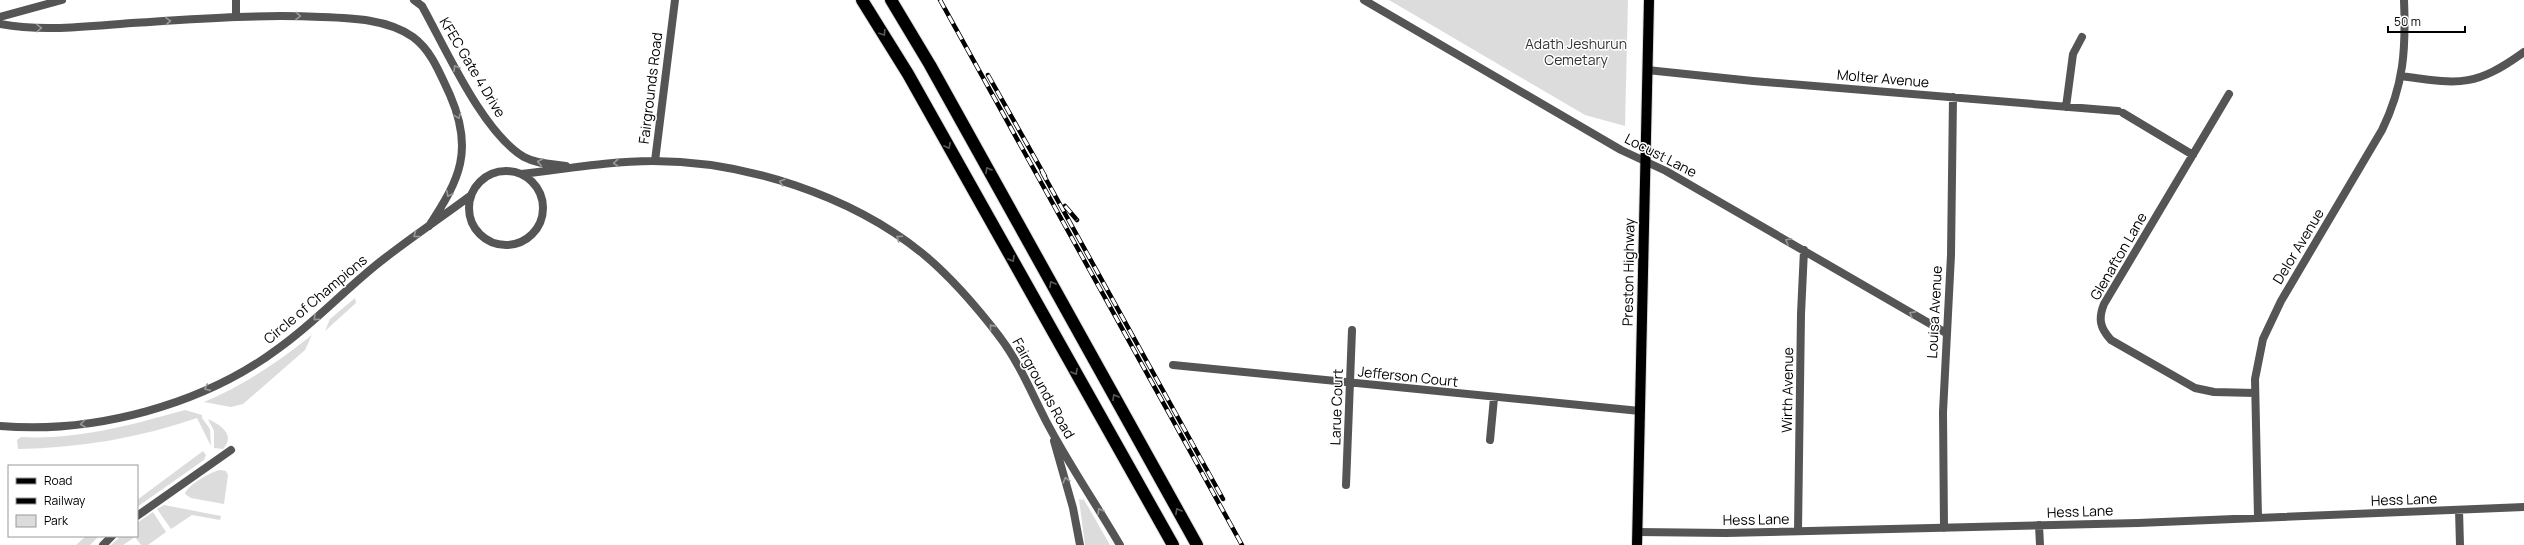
<svg xmlns="http://www.w3.org/2000/svg" width="2524" height="545" font-family="Manrope,sans-serif">
<style>
.green{fill:#dcdcdc}
.lines{fill:none;stroke-linecap:round;stroke-linejoin:round}
.primary-casing{stroke:#dbdbdb;stroke-width:12}
.motorway-casing{stroke:#dbdbdb;stroke-width:14}
.minor{stroke:#555;stroke-width:8}
.primary{stroke:#000;stroke-width:10}
.motorway{stroke:#000;stroke-width:12}
.rail-casing{stroke:#000;stroke-width:4.5}
.rail{stroke:#fff;stroke-width:3;stroke-dasharray:9;stroke-linecap:butt}
.oneway{stroke:#999}
.oneway2{stroke:#595959}
.labels{text-anchor:middle;dominant-baseline:central;stroke-width:3;stroke-linejoin:round;paint-order:stroke}
.park-label{font-size:14px;fill:#333;stroke:#fff}
.street-label{font-size:14px;fill:#000;stroke:#fff}
</style>
<rect width="100%" height="100%" fill="#fff"/>
<!-- green -->
<path class="green" d="M1389,0H1628L1625,126L1585,115Z
M355,298L356,303L325,331L330,319Z
M312,335L305,350L243,404L231,407L204,402C244,385 278,362 312,335Z
M185,410L202,415V418L210,429L211,446L197,418C139,438 79,448 18,449L17,440L21,437C78,440 131,425 185,410Z
M208,419C221,425 236,435 223,449L214,448V431Z
M203,451L206,455L204,460L137,507V500Z
M220,470L226,471L228,475L224,504L191,498L185,494C186,486 212,471 220,470Z
M1083,498L1110,545H1085L1079,499L1083,500Z
M164,505L221,516L220,520L192,515L171,529L157,509Z
M153,512L166,532L148,545H141L135,537L123,545H111L121,536H137V523Z
M86,536H99L90,545H76Z"/>
<g class="lines">
<defs>
<path id="primary" d="M1637,545L1649,0"/>
<path id="motorway" d="M862,0L908,74L1173,545
M891,0L930,65L1197,545"/>
</defs>
<!-- primary casing -->
<use href="#primary" class="primary-casing"/>
<!-- motorway casing -->
<use href="#motorway" class="motorway-casing"/>
<!-- minor -->
<path class="minor" d="M414,0L422,6C446,49 483,133 524,157C537,164 552,164 566,166
M1364,0L1621,150L1666,171L1946,333
M236,16V0
M0,17L62,0
M0,24C43,32 89,26 132,23C195,19 258,14 321,17C351,18 388,19 413,37C432,51 440,74 450,95C474,150 460,179 429,226
M1647,70L1753,81L2118,111
M2401,76C2459,84 2474,88 2524,52
M2229,94L2104,304C2098,319 2100,328 2111,340L2195,388L2214,392L2255,393
M2066,107L2073,54L2082,37
M2123,113L2193,155
M655,161L675,0
M469 208a37 37 0 1 1 74 0a37 37 0 1 1-74 0Z
M521,174C565,169 609,161 653,161C745,161 850,195 922,253C951,277 976,306 999,336C1019,362 1031,392 1046,421C1068,463 1096,504 1120,545
M1173,365L1640,411
M0,426C94,434 203,405 279,348C317,321 348,286 385,258C413,236 442,217 470,196
M1490,440L1494,398
M1054,441L1073,508L1080,545
M1346,485L1352,330
M2459,510L2460,545
M137,516L231,450
M2258,517L2255,379L2263,339L2281,301L2382,130C2404,85 2406,49 2404,0
M2039,525L2040,545
M1944,528L1943,412L1951,255L1953,97
M1798,531L1801,314L1804,250
M1637,532L1726,533L2138,523L2524,507
M103,545L112,536"/>
<!-- primary -->
<use href="#primary" class="primary"/>
<!-- motorway -->
<use href="#motorway" class="motorway"/>
<defs>
<path id="rail" d="M940,0L1242,545
M988,75L1045,176
M1042,172L1223,499
M1065,206L1077,220"/>
</defs>
<!-- rail casing -->
<use href="#rail" class="rail-casing"/>
<!-- rail -->
<use href="#rail" class="rail"/>
</g>
<!-- one-way arrows -->
<defs><path id="oneway-chevron" d="M-2-3.5L2.5 0L-2 3.5" fill="none" stroke-width="1.6" stroke-linecap="round" stroke-linejoin="round"/></defs>
<g class="oneway">
<use href="#oneway-chevron" transform="translate(298 16) rotate(1)"/>
<use href="#oneway-chevron" transform="translate(168 21) rotate(-4)"/>
<use href="#oneway-chevron" transform="translate(39 28) rotate(-1)"/>
<use href="#oneway-chevron" transform="translate(456 68) rotate(-120)"/>
<use href="#oneway-chevron" transform="translate(458 116) rotate(69)"/>
<use href="#oneway-chevron" transform="translate(540 162) rotate(-169)"/>
<use href="#oneway-chevron" transform="translate(616 163) rotate(175)"/>
<use href="#oneway-chevron" transform="translate(782 182) rotate(-162)"/>
<use href="#oneway-chevron" transform="translate(449 194) rotate(117)"/>
<use href="#oneway-chevron" transform="translate(416 235) rotate(144)"/>
<use href="#oneway-chevron" transform="translate(899 238) rotate(-146)"/>
<use href="#oneway-chevron" transform="translate(1788 241) rotate(-150)"/>
<use href="#oneway-chevron" transform="translate(1912 314) rotate(-151)"/>
<use href="#oneway-chevron" transform="translate(316 318) rotate(138)"/>
<use href="#oneway-chevron" transform="translate(992 327) rotate(-129)"/>
<use href="#oneway-chevron" transform="translate(207 388) rotate(156)"/>
<use href="#oneway-chevron" transform="translate(83 424) rotate(173)"/>
<use href="#oneway-chevron" transform="translate(1066 480) rotate(-105)"/>
<use href="#oneway-chevron" transform="translate(1100 511) rotate(-121)"/>
</g>
<g class="oneway2">
<use href="#oneway-chevron" transform="translate(883 33) rotate(58)"/>
<use href="#oneway-chevron" transform="translate(948 146) rotate(61)"/>
<use href="#oneway-chevron" transform="translate(988 170) rotate(-119)"/>
<use href="#oneway-chevron" transform="translate(1012 259) rotate(61)"/>
<use href="#oneway-chevron" transform="translate(1052 284) rotate(-119)"/>
<use href="#oneway-chevron" transform="translate(1075 372) rotate(61)"/>
<use href="#oneway-chevron" transform="translate(1115 397) rotate(-119)"/>
<use href="#oneway-chevron" transform="translate(1178 511) rotate(-119)"/>
</g>
<g class="labels">
<!-- park labels -->
<g class="park-label">
<text x="1576" y="43">Adath Jeshurun<tspan x="1576" dy="16">Cemetary</tspan></text>
</g>
<!-- street labels -->
<g class="street-label">
<text transform="translate(473 67) rotate(59)">KFEC Gate 4 Drive</text>
<text transform="translate(1883 78) rotate(5)">Molter Avenue</text>
<text transform="translate(650 88) rotate(-83)">Fairgrounds Road</text>
<text transform="translate(1661 155) rotate(27)">Locust Lane</text>
<text transform="translate(2298 246) rotate(-59)">Delor Avenue</text>
<text transform="translate(2118 256) rotate(-60)">Glenafton Lane</text>
<text transform="translate(1628 272) rotate(-89)">Preston Highway</text>
<text transform="translate(315 299) rotate(-40)">Circle of Champions</text>
<text transform="translate(1934 312) rotate(-87)">Louisa Avenue</text>
<text transform="translate(1408 376) rotate(6)">Jefferson Court</text>
<text transform="translate(1044 388) rotate(61)">Fairgrounds Road</text>
<text transform="translate(1787 390) rotate(-89)">Wirth Avenue</text>
<text transform="translate(1336 407) rotate(-88)">Larue Court</text>
<text transform="translate(2404 499) rotate(-2)">Hess Lane</text>
<text transform="translate(2080 511) rotate(-2)">Hess Lane</text>
<text transform="translate(1756 519) rotate(-1)">Hess Lane</text>
</g>
</g>
<!-- legend -->
<rect x="8" y="465" width="130" height="72" fill="#ffffff" stroke="#999999"/>
<rect x="16" y="478" width="20" height="6" fill="#000000" stroke="#999999"/>
<text x="44" y="485" font-size="12" fill="#000000">Road</text>
<rect x="16" y="498" width="20" height="6" fill="#000000" stroke="#999999"/>
<text x="44" y="505" font-size="12" fill="#000000">Railway</text>
<rect x="16" y="515" width="20" height="12" fill="#dcdcdc" stroke="#999999"/>
<text x="44" y="525" font-size="12" fill="#000000">Park</text>
<!-- scale -->
<path d="M2388 26v6h77v-6" fill="none" stroke="#000000" stroke-width="2"/>
<text x="2394" y="26" font-size="12" fill="#000000" stroke="#ffffff" stroke-width="3" paint-order="stroke">50 m</text>
</svg>
